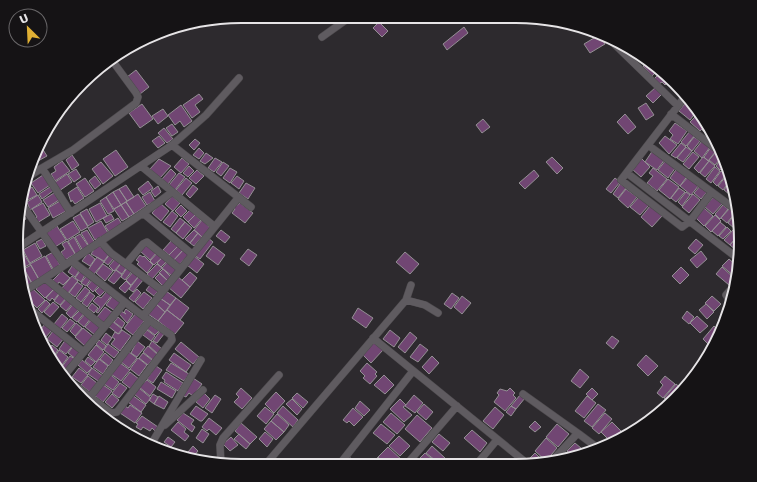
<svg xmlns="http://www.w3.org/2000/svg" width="757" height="482" font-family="'DejaVu Sans',sans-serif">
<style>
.building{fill:#714673;stroke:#938f93}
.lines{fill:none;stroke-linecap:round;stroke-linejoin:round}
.minor-casing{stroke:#4c494c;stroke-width:8}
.minor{stroke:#5f5b60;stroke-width:7}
.rim{fill:none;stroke:#e6e4e6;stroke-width:2}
</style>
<rect width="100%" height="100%" fill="#2d2a2e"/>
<!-- building -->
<path class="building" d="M379,22L388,31L382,37L373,28Z
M464,27L468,33L447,50L443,44Z
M599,35L605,44L590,53L584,44Z
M649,60L659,69L652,76L643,66Z
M136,70L149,87L140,94L127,77Z
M661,72L669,81L665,85L662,82L659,84L654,79Z
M656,87L662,94L653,103L646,96Z
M199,94L203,99L195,105L200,112L192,118L183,105Z
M687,101L696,112L690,120L679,111Z
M646,103L654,115L646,120L638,108Z
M142,104L153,119L140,128L129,113Z
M181,105L192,121L184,127L180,121L175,125L168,115Z
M163,109L168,116L158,124L152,116Z
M625,114L636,127L628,134L617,122Z
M698,114L707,124L700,131L690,122Z
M483,119L490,127L482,133L476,125Z
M675,123L687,131L678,144L670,139L673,135L669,131Z
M172,124L178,132L172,136L166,128Z
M707,124L711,129L714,137L712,139L702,130Z
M164,128L173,139L167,143L158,133Z
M690,131L695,135L686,146L681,142Z
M159,136L165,143L158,148L152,141Z
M665,136L677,145L669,154L659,143Z
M694,137L700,141L692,151L687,146Z
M195,139L200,143L194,150L189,145Z
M702,141L710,147L702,158L694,151Z
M681,143L686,147L676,158L671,155Z
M40,145L47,156L38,161L35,156Z
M686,147L692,151L683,162L677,158Z
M711,147L716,151L708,161L704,157Z
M199,148L204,153L199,159L193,155Z
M116,150L128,167L115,176L103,159Z
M653,150L665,159L657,170L645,162Z
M717,151L721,158L715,165L709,160Z
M693,152L699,157L689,169L683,164Z
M206,153L213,158L205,164L200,161Z
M72,155L79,165L72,170L66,160Z
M552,157L563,168L557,174L546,162Z
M703,157L709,161L699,173L694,168Z
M182,158L189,164L181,173L174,167Z
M215,158L222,162L214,172L208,168Z
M159,159L171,166L160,178L150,169Z
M642,159L650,167L641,177L632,169Z
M721,159L724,166L720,170L716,166Z
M666,160L676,167L668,178L658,170Z
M62,161L70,171L55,181L51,174L56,171L54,167Z
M709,161L715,166L705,177L700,173Z
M101,162L113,176L103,184L92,169Z
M223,162L229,166L221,176L216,172Z
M189,166L194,171L188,177L183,173Z
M678,167L688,175L680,186L670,178Z
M715,167L720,171L711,183L706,179Z
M230,168L237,172L230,183L223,178Z
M653,168L667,179L657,191L647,183L653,176L649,173Z
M76,169L81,177L74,182L68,174Z
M171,169L176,174L168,184L162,179Z
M197,170L204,176L196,184L189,178Z
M534,170L539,176L525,189L519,183Z
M721,171L726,175L717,186L713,182Z
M179,173L185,177L175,190L169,185Z
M67,174L72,182L59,191L54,183Z
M43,175L50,185L38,193L31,183Z
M727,175L729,182L723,190L718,186Z
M95,176L101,184L95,189L89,181Z
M237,176L244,181L239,189L231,183Z
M689,176L699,185L691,195L680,186Z
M85,178L94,191L85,197L76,184Z
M186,178L192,183L182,195L176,190Z
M615,178L620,182L611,193L606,189Z
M668,179L679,187L670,199L659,190Z
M148,181L153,188L143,195L138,189Z
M246,183L255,188L248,199L239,193Z
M729,183L732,190L729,194L724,190Z
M620,184L626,188L618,198L613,194Z
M126,185L134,197L127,201L119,189Z
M193,185L198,189L190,198L186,194Z
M701,185L708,191L701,199L694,193Z
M158,186L161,192L155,197L151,191Z
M32,187L37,195L26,201L23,193Z
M50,187L53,191L42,199L39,194Z
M77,187L84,198L75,204L72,200L71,202L68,193Z
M679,188L685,192L676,202L671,198Z
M119,189L127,201L121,205L113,192Z
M626,189L637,197L628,208L618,199Z
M113,192L121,205L114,209L106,197Z
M150,192L155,201L147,205L142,197Z
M686,192L690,195L682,206L678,202Z
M54,193L59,200L48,207L43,200Z
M138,194L146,206L134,214L126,202Z
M693,194L700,200L689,213L682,207Z
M38,195L42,202L30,210L27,202Z
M172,196L180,203L173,211L165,204Z
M714,196L723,203L713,214L705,207Z
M106,197L114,211L108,214L100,201Z
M639,197L649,205L640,215L630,207Z
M60,201L66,211L53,218L48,208Z
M126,202L134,214L129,217L121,205Z
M43,203L50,215L37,223L35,219L37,217L32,209Z
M100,203L107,216L96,222L89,209Z
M160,203L169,211L161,221L152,213Z
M240,203L253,213L245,223L232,213L235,209L233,208Z
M121,205L129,217L122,221L114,209Z
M181,205L187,211L181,217L175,211Z
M723,205L728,209L720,219L715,214Z
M650,206L662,216L652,227L641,217Z
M704,208L713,216L704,226L696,218Z
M20,209L26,219L17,225Z
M87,209L94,222L88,226L80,213Z
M729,209L735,213L727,223L721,218Z
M190,210L195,215L188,222L183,217Z
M172,211L178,216L170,227L163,222Z
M736,213L739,216L738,222L734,228L728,223Z
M80,214L88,227L81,231L73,218Z
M111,214L114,219L106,223L103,218Z
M195,215L201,220L194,228L188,222Z
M715,215L721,221L711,232L705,226Z
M118,218L122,224L109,232L105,226Z
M180,218L185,222L176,233L171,229Z
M202,220L210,228L202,237L194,230Z
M73,221L80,232L67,240L60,229Z
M101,221L108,233L95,240L88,228Z
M185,222L192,228L183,239L176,233Z
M720,222L726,227L718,236L712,231Z
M57,226L66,240L55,247L46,233Z
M727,227L731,231L723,239L719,236Z
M87,230L95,243L89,246L81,233Z
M194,230L198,233L190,243L185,239Z
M221,230L230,237L225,243L216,236Z
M733,230L738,233L737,236L730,245L724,240Z
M198,233L202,237L194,246L190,243Z
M80,234L89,247L83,251L75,237Z
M74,237L82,252L76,255L68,241Z
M737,237V249L736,250L730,245Z
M208,238L213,242L200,259L194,255Z
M42,239L46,246L40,249L36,242Z
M696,239L703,245L695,254L688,248Z
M172,240L178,246L169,255L163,250Z
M67,241L75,254L65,260L61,252L65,249L62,244Z
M35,243L42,256L30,263L23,250Z
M147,244L157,252L150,260L140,251Z
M99,246L110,253L104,261L91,254L95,248Z
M178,246L183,250L174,260L169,255Z
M213,246L225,255L218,265L206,256Z
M248,249L257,255L249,266L240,259Z
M183,250L188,255L179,265L174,260Z
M22,251L30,264L23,268L20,263L19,252Z
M159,251L164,256L154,265L150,261Z
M701,251L707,259L697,268L690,260Z
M53,252L60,265L53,269L46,256Z
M405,252L419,264L410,274L396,262Z
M88,253L95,259L90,266L82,261Z
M110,254L114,258L108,265L104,262Z
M140,255L143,257L144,256L153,265L147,273L137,264L139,262L136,260Z
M45,256L53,271L39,279L30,264Z
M164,256L168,260L161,267L157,263Z
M194,256L204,264L197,273L187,265Z
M97,257L104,262L94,274L88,270Z
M116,258L121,263L114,271L109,266Z
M729,259L736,265L735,277L722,266Z
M169,260L178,269L172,276L162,268Z
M122,262L127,267L122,274L116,270Z
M103,264L113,271L105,281L96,273Z
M157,264L162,268L152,279L147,274Z
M31,265L39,280L32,283L24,269Z
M72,266L79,271L75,277L68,272Z
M681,267L689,275L680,284L672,276Z
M722,267L735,279L729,285L716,274Z
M127,268L132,271L125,280L121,277Z
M24,269L32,284L23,289L21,271Z
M163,269L171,277L168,281L159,273Z
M116,270L122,275L114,284L108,280Z
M62,271L70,278L63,285L59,282L57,285L53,280Z
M80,271L85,275L81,282L75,278Z
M134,271L139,276L131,285L126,280Z
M190,272L197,278L190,287L182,280Z
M160,273L168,281L163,286L155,278Z
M87,275L91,279L86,286L81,283Z
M72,276L78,281L68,293L62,288Z
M139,276L144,279L133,292L129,289Z
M177,276L190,287L181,298L168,287Z
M93,279L99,285L93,292L87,286Z
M45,280L54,289L45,298L36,289Z
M126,281L131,286L125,293L119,288Z
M77,282L83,286L75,297L69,293Z
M150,285L158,291L154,296L146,290Z
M100,286L105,291L100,296L95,291Z
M85,287L90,291L81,302L76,298Z
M32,288L45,300L37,308L25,296Z
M55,288L60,292L54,300L52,298L50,301L46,298Z
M137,289L141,293L134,302L129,298Z
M107,291L112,295L98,313L96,312L100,307L93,301L98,296L101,298Z
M166,291L176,298L170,305L160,298Z
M61,292L67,297L60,305L54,301Z
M90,292L95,296L87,307L82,303Z
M144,292L152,298L143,309L135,302Z
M452,293L459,298L451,309L444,304Z
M113,295L122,301L115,311L106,305Z
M462,296L471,303L462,314L454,307Z
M712,296L721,304L714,311L705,303Z
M67,298L73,303L66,311L60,306Z
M160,298L170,305L165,312L156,304Z
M176,298L189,308L180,320L167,310Z
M46,300L50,304L42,313L38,309Z
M53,302L59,307L50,317L44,312Z
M74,303L80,308L71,318L66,313Z
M92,303L98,308L94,313L88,308Z
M156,304L165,312L158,321L148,314Z
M706,304L714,312L707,319L699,310Z
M105,307L113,313L104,323L97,317Z
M358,308L373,318L366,328L352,318Z
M81,309L85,312L77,322L72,318Z
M126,309L133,314L127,323L119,314L121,311L126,314L124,312Z
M167,310L184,323L175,334L158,321Z
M687,311L694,317L689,324L682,318Z
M86,313L91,318L84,327L78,322Z
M136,313L145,320L133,335L124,328Z
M62,314L68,319L60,329L54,324Z
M697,316L708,326L700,333L690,323Z
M118,317L125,323L122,328L114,322Z
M70,319L75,323L67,332L62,328Z
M92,319L102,327L95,335L85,327Z
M112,321L122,329L118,334L108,326Z
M46,323L53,329L45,338L38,332Z
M76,323L82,328L75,336L70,331Z
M150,325L159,331L155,335L147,329Z
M714,326L718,330L710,346L703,339Z
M83,328L94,337L86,347L75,337Z
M122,330L131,336L120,351L111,344L115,339L112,337L115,332L119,334Z
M147,330L155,336L151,341L143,335Z
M390,330L400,338L394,347L383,339Z
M53,331L64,338L57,347L47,339Z
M160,331L164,334L157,343L153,341Z
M410,332L417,338L405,353L398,347Z
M106,333L112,338L107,345L101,340Z
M612,336L619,341L613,349L606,343Z
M66,339L74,344L66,354L59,349Z
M99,340L106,346L103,350L96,344Z
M137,341L145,347L137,357L131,353Z
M152,341L162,349L158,354L149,346Z
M181,342L199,357L193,364L175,349Z
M374,342L383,350L371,363L363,355Z
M108,344L119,352L114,358L104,350Z
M420,344L428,350L418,362L410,357Z
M52,345L58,350L51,360L47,351Z
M74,345L82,351L76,359L68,353Z
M96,345L104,352L96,362L88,355Z
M148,346L157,354L153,360L143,352Z
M59,350L68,357L60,368L52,361Z
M129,352L137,358L129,368L121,362Z
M105,353L113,360L109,366L100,359Z
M143,353L152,360L148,365L139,358Z
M174,353L191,365L186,372L169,360Z
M646,355L658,366L648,376L637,365Z
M70,356L75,359L66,372L61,368Z
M432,356L439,363L429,374L422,367Z
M88,357L95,362L91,366L85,361Z
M138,358L147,365L139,376L130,369Z
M99,359L108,366L103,374L93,367Z
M82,360L92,368L87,373L78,365Z
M120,363L130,370L121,381L111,374Z
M171,363L189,374L184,381L166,370Z
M367,363L377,372L375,374L377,376L370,384L363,378L365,376L360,371Z
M156,366L162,370L153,383L147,379Z
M79,368L88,375L81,383L72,377Z
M92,368L103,376L98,381L88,374Z
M580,369L589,377L580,388L571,381Z
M130,372L139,379L131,389L122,382Z
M166,372L183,383L178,391L164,382L165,380L162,378Z
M111,375L119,382L113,390L104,384Z
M384,375L394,385L385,394L374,385Z
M88,376L97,383L90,392L81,385Z
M665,376L675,384L663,398L657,393L663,385L660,382Z
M193,378L202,384L193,396L189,393L186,397L182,395Z
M147,380L156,387L150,396L139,387Z
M161,382L176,391L172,398L157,389Z
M120,383L127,388L119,398L112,393Z
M676,384L682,389L668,401L664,398Z
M103,385L112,391L103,402L95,396Z
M139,388L151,398L146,404L134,394Z
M241,388L252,398L242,409L234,402L239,397L236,394Z
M510,388L515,393L513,395L516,398L505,411L494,402L499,395L497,393L500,389L507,391Z
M592,388L598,394L592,400L586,394Z
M276,392L285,401L274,413L265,404Z
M204,393L210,399L203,408L196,402Z
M297,393L308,402L303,408L292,398Z
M112,394L119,400L112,408L105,402Z
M153,394L158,397L154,404L149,400Z
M132,395L146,405L141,412L128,402Z
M215,395L221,399L212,413L205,408Z
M414,395L423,403L415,413L405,406Z
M520,395L525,398L516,409L511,406Z
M159,396L168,402L164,409L154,404Z
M587,396L596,403L584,418L575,411Z
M292,399L302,409L297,415L286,404Z
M400,399L406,405L403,407L412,415L404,422L390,409Z
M360,401L370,410L364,416L355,408Z
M424,404L433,412L426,420L417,412Z
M598,404L606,410L592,427L584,421Z
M130,405L142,413L135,423L120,413L125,406L128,408Z
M196,406L208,414L202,421H200L190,414Z
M283,406L298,420L293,427L277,413Z
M511,406L516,409L511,416L506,412Z
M265,407L274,414L266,424L257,416Z
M495,407L504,415L493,429L483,421Z
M353,408L363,417L354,426L349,421L347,423L343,420Z
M183,413L194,420L191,424L195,427L192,432L177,420Z
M391,413L405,425L397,434L383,422Z
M605,413L612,419L599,434L592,428Z
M277,414L289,425L284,432L271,421Z
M417,415L432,428L420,442L405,429Z
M142,416L158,427L155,431L152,428L150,431L143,427L141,430L136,427L138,424L136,423Z
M209,418L222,428L216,435L209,429L207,431L202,427Z
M271,421L284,432L276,440L264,429Z
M535,421L541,427L535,432L529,427Z
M178,422L186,429L184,432L189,436L185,441L171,430Z
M612,422L621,431L611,442L601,432Z
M241,423L257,437L250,444L235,431Z
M381,424L395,435L387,444L373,433Z
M557,424L569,434L558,447L546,437Z
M202,429L209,434L203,443L196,438Z
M133,430L147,440L145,443L130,434Z
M472,430L487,443L480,452L464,438Z
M265,432L273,439L267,447L259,439Z
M239,434L250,444L246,449L234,439Z
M439,434L450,443L443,451L432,442Z
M399,436L410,446L400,456L389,446Z
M168,437L175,442L171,447L164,442Z
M231,437L238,445L230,451L223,444Z
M546,438L557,448L546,461L535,451Z
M159,442L173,454L154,449Z
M575,443L588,454L574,457L567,451Z
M193,446L198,451L193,457L188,452Z
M432,446L445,458L440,464L426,453Z
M388,447L403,461L399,465H386L378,457Z
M566,452L573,457L559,460Z
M425,453L439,465H429L420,458Z
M535,453L544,462L543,463L533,465L528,460Z
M349,457L356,462L354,465H344Z
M378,457L386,465H375L373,463Z
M447,459L454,465H441Z"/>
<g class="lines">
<defs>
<path id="minor" d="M605,35L678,106
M322,37L350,17
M684,98L621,180L682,227L690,221L712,192
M671,114L719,151
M172,145L251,207
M648,145L739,212
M141,166L214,226
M627,173L736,257
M26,178L42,168
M21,203L65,265
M71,213L42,168L73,150L136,103L138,97L136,93L111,59
M144,214L192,254
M100,241L111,253L163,291
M19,247L172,145L206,115L239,78
M73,262L143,316L238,198
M126,264L143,244L147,242L180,269
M46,279L104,327
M23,292C50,276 75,258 101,241C125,225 149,210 172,192
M406,300L425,305L438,313
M26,306L84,352
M727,311L726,309L731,303L726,295L734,286
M373,338L529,465
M64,376L125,302
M64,377L111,413L117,412L172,340L171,335L143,316
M523,394L579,434
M90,397L149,321
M165,425L203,390
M150,446L201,360
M551,462L576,435L579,434L599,449
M221,464L220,445L223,438L279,375
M266,464L406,300L411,285
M339,465L413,371
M406,465L457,406
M476,465L496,441"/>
</defs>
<!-- minor casing -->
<use href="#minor" class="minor-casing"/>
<!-- minor -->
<use href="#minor" class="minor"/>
</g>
<!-- crop -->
<path d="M0 0H757V482H0ZM241 23H516A218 218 0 0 1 734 241V241A218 218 0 0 1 516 459H241A218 218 0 0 1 23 241V241A218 218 0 0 1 241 23Z" fill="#151315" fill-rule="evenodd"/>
<path class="rim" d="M241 23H516A218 218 0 0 1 734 241V241A218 218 0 0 1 516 459H241A218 218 0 0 1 23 241V241A218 218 0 0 1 241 23Z"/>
<!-- north arrow -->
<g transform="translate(28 28) rotate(336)"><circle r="19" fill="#151315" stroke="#696769"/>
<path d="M0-3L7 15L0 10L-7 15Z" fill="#e0b034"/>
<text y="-6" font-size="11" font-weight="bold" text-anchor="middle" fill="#e6e4e6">U</text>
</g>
</svg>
